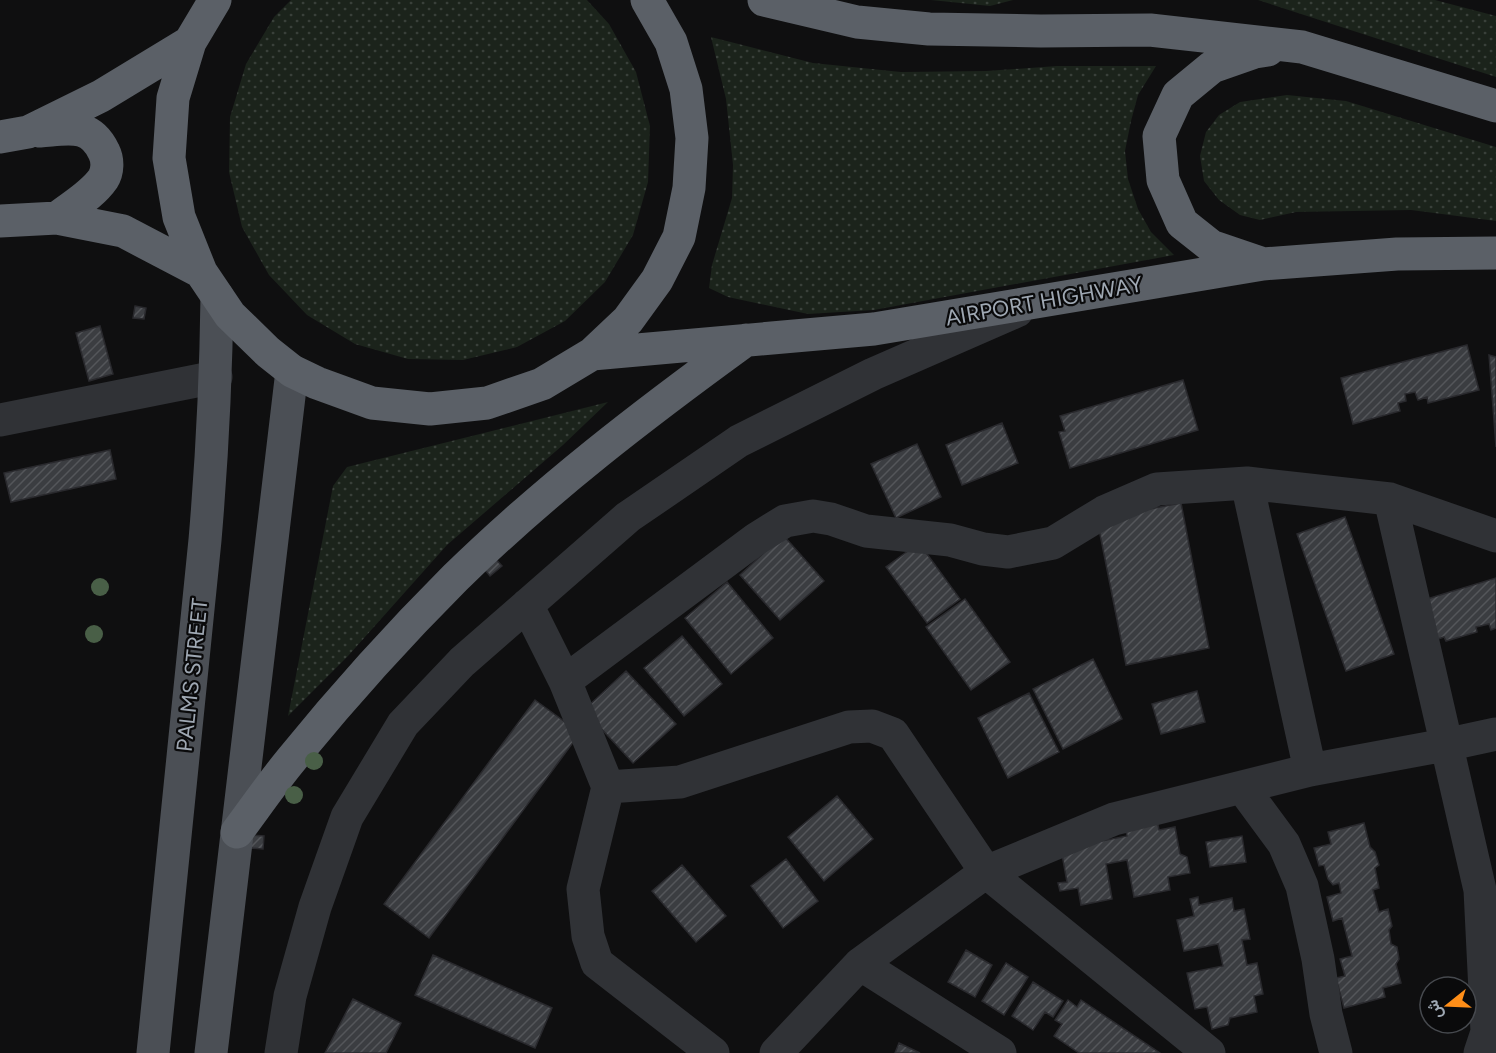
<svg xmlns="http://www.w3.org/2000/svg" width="1496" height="1053" font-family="Figtree,Vazirmatn,sans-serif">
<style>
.grass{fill:url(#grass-dots)}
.building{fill:url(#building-hatch);stroke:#29292d;stroke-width:1.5}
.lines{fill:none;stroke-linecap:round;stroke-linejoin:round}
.minor{stroke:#303236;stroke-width:33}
.major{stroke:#4b4f55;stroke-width:33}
.highway{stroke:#5b6067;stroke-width:33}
.tree{fill:#495f47}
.labels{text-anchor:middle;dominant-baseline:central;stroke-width:4.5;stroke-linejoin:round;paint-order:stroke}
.street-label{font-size:22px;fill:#9fa8b3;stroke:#0a0a0b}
</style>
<defs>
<pattern id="grass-dots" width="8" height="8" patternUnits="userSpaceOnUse" patternTransform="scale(1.5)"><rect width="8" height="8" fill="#1b231b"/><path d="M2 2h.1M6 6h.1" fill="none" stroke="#39403a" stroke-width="1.8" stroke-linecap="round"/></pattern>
<pattern id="building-hatch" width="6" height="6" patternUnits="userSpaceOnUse" patternTransform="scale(1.5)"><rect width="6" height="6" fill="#3b3d41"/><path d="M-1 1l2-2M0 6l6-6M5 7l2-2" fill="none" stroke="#54565a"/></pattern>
</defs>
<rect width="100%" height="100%" fill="#0f0f10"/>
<!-- grass -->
<path class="grass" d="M291,0H587L609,24L636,72L650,126L648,182L633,235L605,282L565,321L517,347L463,360L408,359L355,344L307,315L269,275L242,227L229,172L230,117L246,64L274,17Z
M931,0H1013L990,6Z
M1258,0H1435L1496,16V77Z
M711,37L813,63L901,72L986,71L1057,66H1156L1138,95L1131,121L1125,151L1128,179L1138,209L1151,232L1174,255L874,310L808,314L728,297L709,288L712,265L732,198L733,165L726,99Z
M1287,95L1346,101L1496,147V221L1411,210L1296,212L1260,220L1240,215L1219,200L1204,181L1200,156L1206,132L1219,115L1240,102Z
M608,402L563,445L447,545L348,656L288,716L333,486L347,467Z"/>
<!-- building -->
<path class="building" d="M135,306L146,308L144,319L133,318Z
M100,326L113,374L89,381L76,333Z
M1467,345L1479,390L1428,403L1427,397L1418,400L1415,392L1405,394L1406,401L1398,403L1400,411L1353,424L1341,378Z
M1489,355L1496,357V447Z
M1183,380L1198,430L1070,468L1059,432L1065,431L1060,416Z
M1002,423L1018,463L962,485L946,445Z
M917,444L941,497L896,518L871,464Z
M110,450L116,479L11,502L4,473Z
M1181,503L1209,648L1126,665L1097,519Z
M1345,517L1394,654L1346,671L1297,534Z
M783,535L824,581L780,620L740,575Z
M919,543L960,599L927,623L886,567Z
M492,555L502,566L490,576L481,565Z
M1496,578V628L1491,630L1489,624L1476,627L1477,632L1446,641L1444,637L1429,642L1417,602Z
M727,582L773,638L731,674L685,618Z
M965,599L1010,662L971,690L926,627Z
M682,636L722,684L684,716L644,668Z
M1093,659L1122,719L1063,749L1033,689Z
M626,671L676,724L633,763L584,710Z
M1197,691L1205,722L1161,734L1152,704Z
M1029,693L1059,752L1008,778L978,718Z
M535,700L580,733L429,938L384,904Z
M837,796L873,839L824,881L788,837Z
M1157,820L1159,830L1175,827L1180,854L1187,857L1190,873L1168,877L1170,890L1134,897L1127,860L1106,864L1112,899L1081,905L1078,888L1060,891L1058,883L1067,882L1061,849L1127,836L1125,825Z
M1364,823L1370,847L1375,852L1379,865L1375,868L1379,888L1373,890L1379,912L1388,909L1392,926L1389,930L1391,944L1397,947L1399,959L1396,964L1401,983L1383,988L1385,997L1344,1008L1336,978L1345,976L1340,959L1352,956L1342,918L1333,921L1327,897L1341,893L1339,883L1333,885L1328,879L1324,865L1319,866L1314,848L1331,844L1328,832Z
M251,835L264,836L263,849L250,848Z
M1242,836L1246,862L1210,867L1206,842Z
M786,859L818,901L783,928L751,886Z
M682,865L726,916L696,942L652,891Z
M1198,897L1199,905L1232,898L1234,911L1244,909L1250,939L1242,940L1247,965L1257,963L1263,994L1254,996L1257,1012L1230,1018L1228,1025L1212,1029L1207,1007L1195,1009L1187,973L1223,966L1218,944L1184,951L1177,920L1194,916L1190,899Z
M966,950L992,965L975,997L948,982Z
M433,955L552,1008L535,1048L415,995Z
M1006,963L1028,977L1004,1015L982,1001Z
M1033,982L1063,1001L1053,1017L1045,1012L1033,1030L1012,1016Z
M353,999L401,1023L386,1053H325Z
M1068,1000L1077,1007L1081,1000L1160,1053H1079L1054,1036L1062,1024L1055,1020Z
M899,1043L920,1053H895Z"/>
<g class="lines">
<!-- minor -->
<path class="minor" d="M0,420L216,377
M1247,483L1390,499L1496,536
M1390,499L1480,890L1487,1032L1480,1053
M527,605L565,681L608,787L583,889L588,936L597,963L713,1053
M565,681L756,539L785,521L813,516L831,519L866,531L950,540L983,549L1008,552L1053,543L1104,512L1157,489L1247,483L1310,770
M608,787L680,782L849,727L872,726L893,734L986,872L1209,1053
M1242,787L1284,844L1302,886L1318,959L1326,1014L1336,1053
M860,964L1000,1053
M281,1053L290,996L315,907L347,817L403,724L462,662L628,517L739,441L873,374L1017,311
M776,1053L860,964L986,872L1114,819L1310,770L1445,745L1496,734"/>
<!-- major -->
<path class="major" d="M153,1053L205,540C212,458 216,377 217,296
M211,1053L292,371"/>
<!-- highway -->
<path class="highway" d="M215,0L190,42L173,98L169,158L179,217L201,272L230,315L268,352L292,371L317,383L372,403L430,409L487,403L542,384L592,354L628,320L657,280L679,237L689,188L692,138L686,89L671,42L647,0
M764,0L857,22L929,29L1041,31L1150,30L1302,47L1496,106
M40,131C68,129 90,122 104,152C108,160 108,171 103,179C92,195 72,206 57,218
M0,137L28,132L101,96L190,42
M0,221L57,218L123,231L201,272
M1261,263L1211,246L1182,223L1163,180L1159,136L1178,95L1212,67L1255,52L1268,50
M592,354L874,329L1263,264L1397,254L1496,253
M237,832C255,808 272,783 291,760C343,696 397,636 455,578C545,490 644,414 746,340"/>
</g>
<!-- trees -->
<g class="tree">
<circle cx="100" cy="587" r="9"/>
<circle cx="94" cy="634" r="9"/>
<circle cx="314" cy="761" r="9"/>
<circle cx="294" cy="795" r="9"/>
</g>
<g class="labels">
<!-- street labels -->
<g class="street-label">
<text transform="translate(1044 301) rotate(-10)">AIRPORT HIGHWAY</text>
<text transform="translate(192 675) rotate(-84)">PALMS STREET</text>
</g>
</g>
<!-- north arrow -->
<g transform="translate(1448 1005) rotate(252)"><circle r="28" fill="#0a0a0b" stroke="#46494e" stroke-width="1.5"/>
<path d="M0-4.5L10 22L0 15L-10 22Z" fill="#ff8e18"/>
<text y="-9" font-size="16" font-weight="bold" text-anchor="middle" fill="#9fa8b3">ش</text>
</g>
</svg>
